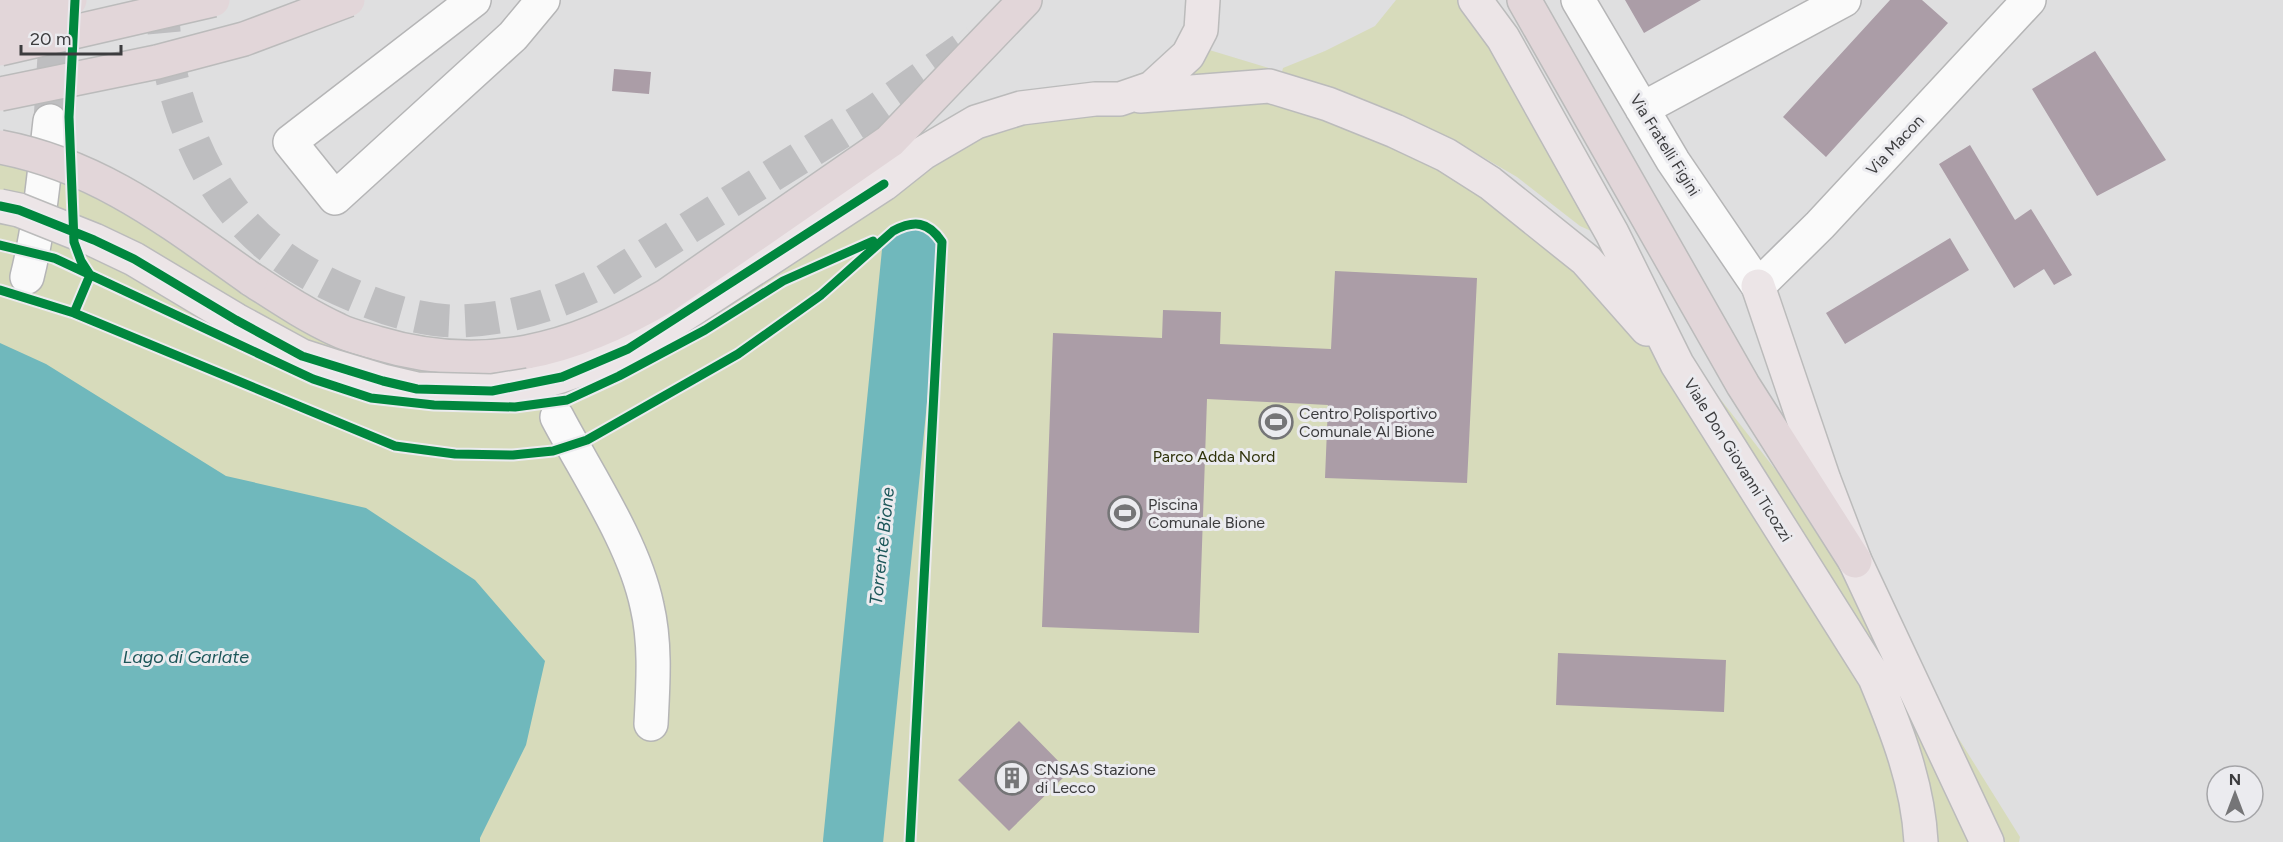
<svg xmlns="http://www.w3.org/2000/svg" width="2283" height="842" font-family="Figtree,sans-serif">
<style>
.green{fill:#d7dbbb}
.water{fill:#70b8bc}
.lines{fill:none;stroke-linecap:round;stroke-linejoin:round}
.river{stroke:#70b8bc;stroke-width:60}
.building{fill:#ab9da7}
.minor-tunnel{stroke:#bebec0;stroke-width:33;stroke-dasharray:33 16;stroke-linecap:butt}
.highway-tunnel{stroke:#bebec0;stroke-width:33;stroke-dasharray:33 16;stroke-linecap:butt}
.minor-casing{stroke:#b5b5b6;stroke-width:36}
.major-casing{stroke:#bbb;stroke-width:36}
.highway-casing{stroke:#bbb;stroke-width:36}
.minor{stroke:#fafafa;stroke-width:33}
.major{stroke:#ece5e7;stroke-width:33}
.highway{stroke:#e2d6d9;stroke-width:33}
.major-bridge-casing{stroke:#bbb;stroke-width:36;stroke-linecap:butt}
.highway-bridge-casing{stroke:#bbb;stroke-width:36;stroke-linecap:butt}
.major-bridge{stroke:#ece5e7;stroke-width:33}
.highway-bridge{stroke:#e2d6d9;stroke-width:33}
.cycleway-casing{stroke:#ebebef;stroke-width:13}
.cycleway{stroke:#00873e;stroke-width:9}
.labels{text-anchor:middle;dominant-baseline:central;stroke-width:6;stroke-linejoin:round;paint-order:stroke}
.street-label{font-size:16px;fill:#3c3c3e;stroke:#ebebef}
.poi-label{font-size:16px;fill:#3c3c3e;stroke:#ebebef;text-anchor:start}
.park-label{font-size:16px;fill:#2f320a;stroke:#ebebef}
.water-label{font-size:18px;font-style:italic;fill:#1c5659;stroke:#ebebef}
</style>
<rect width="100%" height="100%" fill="#dfdfe0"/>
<!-- green -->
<path class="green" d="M1396,0H1461L1594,226L1591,231L1580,226L1517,177L1452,139L1390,112L1563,219L1696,368L1853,569L2020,837L2019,842H0V136L118,177L358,326L514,349L690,307L922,154L1206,49L1282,72L1283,68L1325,51L1375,26Z"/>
<!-- water -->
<path class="water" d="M0,343L46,364L226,476L366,508L475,580L545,661L526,745L480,838V842H0Z"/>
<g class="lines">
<!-- river -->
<path class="river" d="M853,842L912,251"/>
</g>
<!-- building -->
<path class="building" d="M1625,0H1701L1644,33Z
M1890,0H1922L1948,23L1826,157L1783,117Z
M2095,51L2166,160L2097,196L2032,89Z
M614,69L651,72L649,94L612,91Z
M1970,145L2015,220L2031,209L2072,275L2054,285L2044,269L2014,288L1939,164Z
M1950,238L1969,270L1845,344L1826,313Z
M1335,271L1477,278L1467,483L1325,478L1328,405L1207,399L1199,633L1042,627L1053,333L1162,338L1163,310L1221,312L1220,344L1331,349Z
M1558,653L1726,660L1724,712L1556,705Z
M1019,721L1069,772L1009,831L958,780Z"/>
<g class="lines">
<!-- minor-tunnel -->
<path class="minor-tunnel" d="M50,121L57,8"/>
<!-- highway-tunnel -->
<path class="highway-tunnel" d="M163,0C162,40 170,78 183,115C216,209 264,258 355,296C385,309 419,320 452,321C506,321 556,305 604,281L875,111L975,40"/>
<defs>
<path id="minor" d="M474,0L290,142L335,198L513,36L543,0
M1578,0L1673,161L1758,286L1820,225L2029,0
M1642,109L1844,0
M27,277C40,225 44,174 50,121
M557,417C587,474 634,543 647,606C656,644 653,685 651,724"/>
<path id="major" d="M1475,0L1503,38L1612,233L1677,364L1875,678C1897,731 1918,784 1921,842
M1140,96L1269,86L1328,104L1395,131L1446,155L1490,183L1586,260L1647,329
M1758,286L1824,480L1855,561L1987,842
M529,385C576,374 618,355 659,331L884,184L923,153L976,122L1021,108L1095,99H1120L1152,88L1188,55L1201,30L1203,0"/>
<path id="highway" d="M1524,0L1743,385L1855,561
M251,279C279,297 307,316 338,330C350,336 364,339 377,343C483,375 573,351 666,296L890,141L1025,0"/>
</defs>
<!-- minor casing -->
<use href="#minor" class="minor-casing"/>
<!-- major casing -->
<use href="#major" class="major-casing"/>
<!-- highway casing -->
<use href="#highway" class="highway-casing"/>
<!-- minor -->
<use href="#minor" class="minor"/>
<!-- major -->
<use href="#major" class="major"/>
<!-- highway -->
<use href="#highway" class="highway"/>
<defs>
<path id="major-bridge" d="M0,206L19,210L94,240L134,259L236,320L302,356L333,366L383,381L417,389L492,391L529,385"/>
<path id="highway-bridge" d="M0,16L70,0
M0,49L213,0
M0,94L157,62L244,39L348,0
M0,147C100,166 170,222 251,279"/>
</defs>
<!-- major-bridge casing -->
<use href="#major-bridge" class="major-bridge-casing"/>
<!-- highway-bridge casing -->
<use href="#highway-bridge" class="highway-bridge-casing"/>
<!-- major-bridge -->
<use href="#major-bridge" class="major-bridge"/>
<!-- highway-bridge -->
<use href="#highway-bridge" class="highway-bridge"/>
<defs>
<path id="cycleway" d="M0,206L19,210L94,240L134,259L236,320L302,356L383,381L417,389L492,391L562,377L628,349L884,184
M0,245L54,258L313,379L371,398L434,405L515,407L567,400L619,376L705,330L783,281L873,241
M0,290L74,313L395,446L455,454L513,455L553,451L587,440L738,354L821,295L893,231C914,220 928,221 942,242L910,842
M74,313L90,275L81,261L74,242L69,117L75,0"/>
</defs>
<!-- cycleway casing -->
<use href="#cycleway" class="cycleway-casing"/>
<!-- cycleway -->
<use href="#cycleway" class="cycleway"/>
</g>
<!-- icons -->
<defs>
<symbol id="stadium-ring" viewBox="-11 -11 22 22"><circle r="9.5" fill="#ebebef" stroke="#757577" stroke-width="1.5"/><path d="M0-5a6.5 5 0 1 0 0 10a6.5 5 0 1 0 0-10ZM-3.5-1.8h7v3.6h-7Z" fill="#757577"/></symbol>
<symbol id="building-ring" viewBox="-11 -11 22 22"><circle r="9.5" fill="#ebebef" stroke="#757577" stroke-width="1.5"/><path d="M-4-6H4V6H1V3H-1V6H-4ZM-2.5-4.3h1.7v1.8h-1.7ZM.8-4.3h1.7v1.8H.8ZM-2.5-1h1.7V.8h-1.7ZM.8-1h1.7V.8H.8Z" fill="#757577"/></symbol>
</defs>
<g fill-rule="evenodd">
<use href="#stadium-ring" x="1257" y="403" width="38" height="38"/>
<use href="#stadium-ring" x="1106" y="494" width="38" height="38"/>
<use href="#building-ring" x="993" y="759" width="38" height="38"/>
</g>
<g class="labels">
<!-- street labels -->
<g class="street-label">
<text transform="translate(1665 145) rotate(58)">Via Fratelli Figini</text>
<text transform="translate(1895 145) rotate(-47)">Via Macon</text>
<text transform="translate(1738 460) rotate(58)">Viale Don Giovanni Ticozzi</text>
</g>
<!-- poi labels -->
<g class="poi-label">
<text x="1299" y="413">Centro Polisportivo<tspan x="1299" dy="18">Comunale Al Bione</tspan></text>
<text x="1148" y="504">Piscina<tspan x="1148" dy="18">Comunale Bione</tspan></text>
<text x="1035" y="769">CNSAS Stazione<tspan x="1035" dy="18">di Lecco</tspan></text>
</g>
<!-- park labels -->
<g class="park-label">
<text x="1214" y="456">Parco Adda Nord</text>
</g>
<!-- water labels -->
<g class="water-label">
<text transform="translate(882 546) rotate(-84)">Torrente Bione</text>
<text x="186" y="657">Lago di Garlate</text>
</g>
</g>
<!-- north arrow -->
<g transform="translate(2235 794)"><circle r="28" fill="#ebebef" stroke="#a5a5a8" stroke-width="1.5"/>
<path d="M0-4.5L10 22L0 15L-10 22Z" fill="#757577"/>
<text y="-9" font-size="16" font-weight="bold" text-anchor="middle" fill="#3c3c3e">N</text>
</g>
<!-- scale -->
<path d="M21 45v9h100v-9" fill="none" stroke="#3c3c3e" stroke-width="3"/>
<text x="30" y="45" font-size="18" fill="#3c3c3e" stroke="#ebebef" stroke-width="4.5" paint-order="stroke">20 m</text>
</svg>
